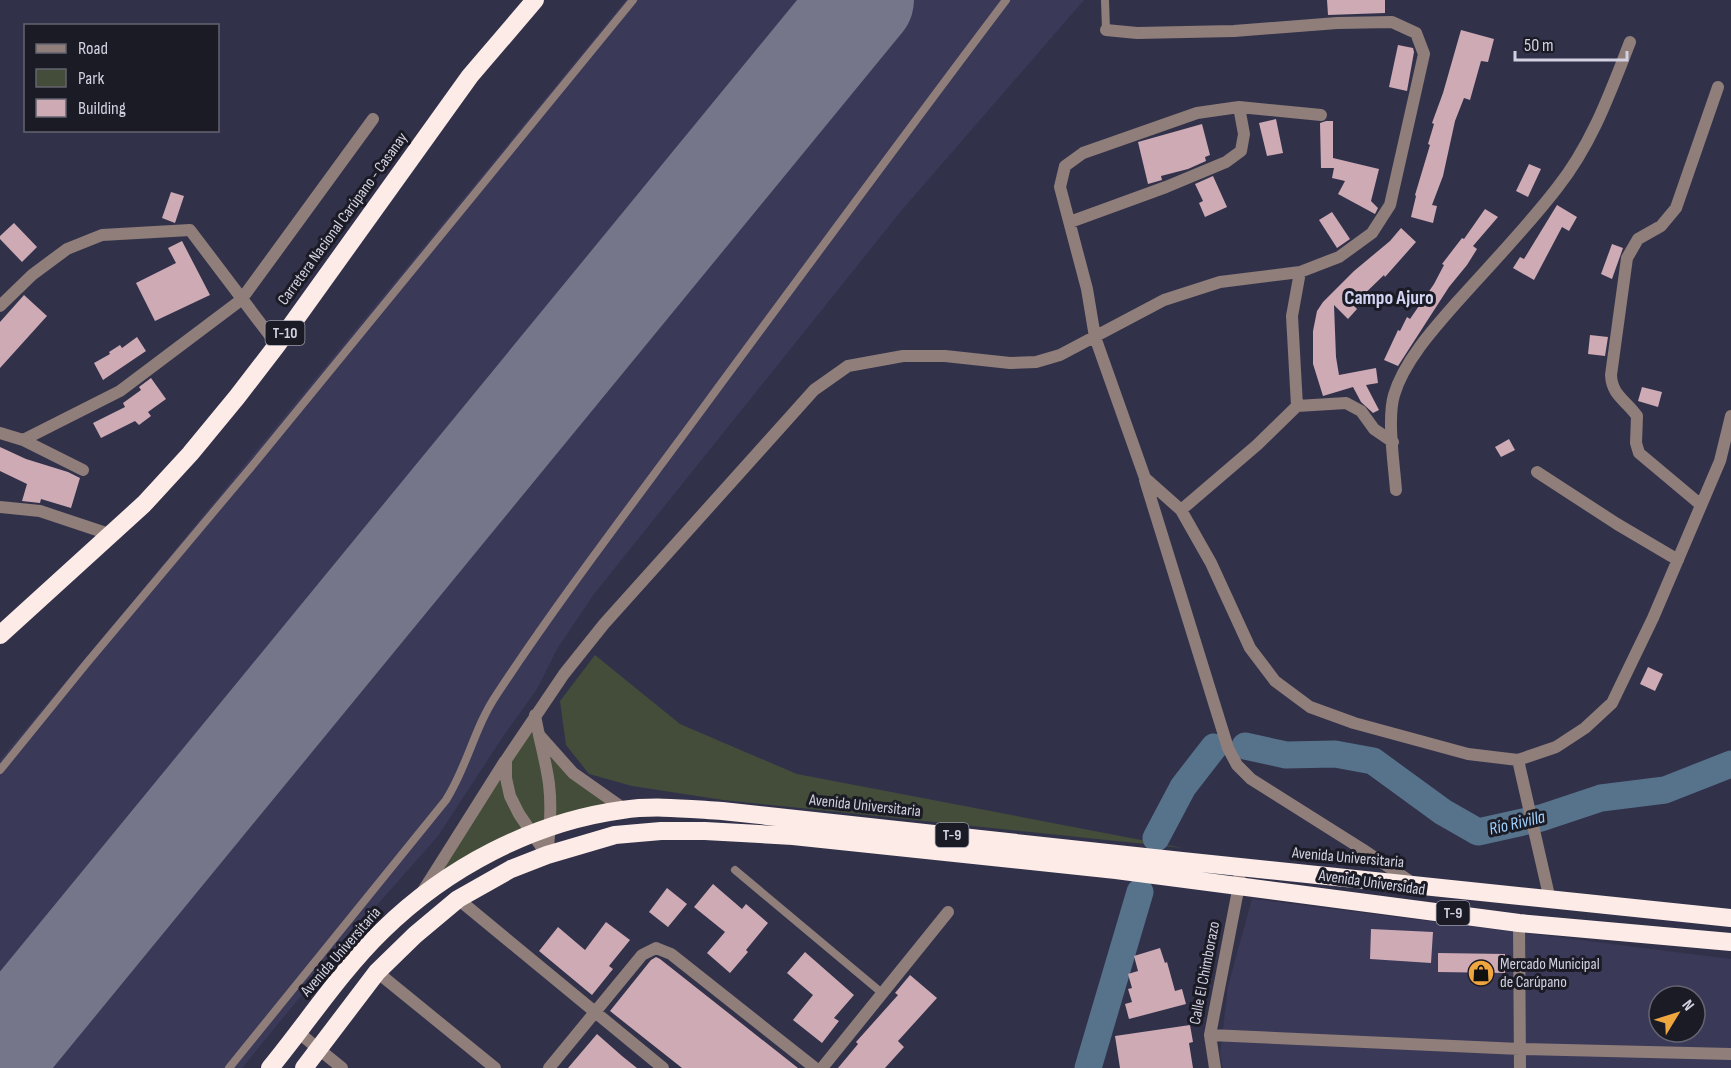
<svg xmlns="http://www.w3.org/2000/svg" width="1731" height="1068" font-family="'Sofia Sans Condensed',sans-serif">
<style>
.built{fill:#3b3958;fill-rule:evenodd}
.green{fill:#434d3a}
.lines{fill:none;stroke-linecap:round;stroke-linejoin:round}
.river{stroke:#57738b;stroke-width:27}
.runway{stroke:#76768b;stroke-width:102}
.building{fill:#cdaab4}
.lane{stroke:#8f7e7a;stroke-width:8}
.street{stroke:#8f7e7a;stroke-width:12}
.highway{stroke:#fcebe6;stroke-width:18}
.labels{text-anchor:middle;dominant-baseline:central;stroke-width:6;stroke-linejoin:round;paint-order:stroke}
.shield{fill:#1b1b26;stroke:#9a9aa9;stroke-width:1.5}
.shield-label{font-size:15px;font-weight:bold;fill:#d1d1e1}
.street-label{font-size:16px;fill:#d1d1e1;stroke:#1b1b26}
.poi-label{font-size:16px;fill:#d1d1e1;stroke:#1b1b26;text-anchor:start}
.water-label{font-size:18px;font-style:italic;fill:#9ed0fb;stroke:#1b1b26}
.quarter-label{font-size:20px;font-weight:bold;fill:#d3d3f3;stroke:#1b1b26}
</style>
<rect width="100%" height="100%" fill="#32314a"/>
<!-- built -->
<path class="built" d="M626,0H1084L901,211L594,594L557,649L537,689L502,738L438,836L354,931L242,1068H0V760L142,590Z
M1252,899L1731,959V1068H1223L1220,1055L1228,986ZM1659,996H1695V1032H1659Z"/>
<!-- green -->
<path class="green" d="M595,655L680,724L797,774L1183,848L723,800L632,786L589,774L566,745L560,701Z
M535,715L562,762L624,809L587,816L421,895Z"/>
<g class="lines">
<!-- river -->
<path class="river" d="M1245,746L1286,755L1335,754L1373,761L1443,812L1478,832L1541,818L1601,798L1665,790L1731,764
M1156,838L1183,787L1214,747
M1088,1068L1140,892"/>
<!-- runway -->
<path class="runway" d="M0,1052L863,0"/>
</g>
<!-- building -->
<path class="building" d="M1327,0H1385V13L1328,15Z
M1461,30L1494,39L1488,62L1481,61L1470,100L1464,98L1455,121L1443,176L1432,205L1437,206L1433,223L1411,217L1416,196L1415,195L1430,145L1428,144L1434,124L1432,123L1443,93Z
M1398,45L1413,48L1414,52L1407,91L1389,87Z
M1276,119L1283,153L1267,156L1259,123Z
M1326,121H1333V158L1379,169L1371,201L1378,208L1375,214L1338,194L1345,181L1332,178L1334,168H1321L1320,123Z
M1202,124L1210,155L1205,157L1206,161L1188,169L1161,176L1162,180L1148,184L1138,142Z
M1529,164L1541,169L1528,197L1516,191Z
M1213,176L1227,207L1205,217L1199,203L1203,201L1195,184Z
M171,192L184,196L175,223L162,218Z
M1557,205L1577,217L1569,231L1562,227L1534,280L1513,268L1520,257L1524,259Z
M1485,209L1498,217L1473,246L1477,249L1467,265L1449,287L1398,366L1384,360L1398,330L1400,331L1407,317L1410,319L1434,284L1444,265L1442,264L1462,238L1464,239Z
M1332,212L1350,239L1337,248L1319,220Z
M14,223L37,247L22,262L0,239V236Z
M1401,228L1416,242L1385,277L1384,275L1353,305L1357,309L1348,319L1334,305L1336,357L1339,375L1376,368L1378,383L1366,385L1379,410L1373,413L1361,402L1353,387L1323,396L1313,364V331L1317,311L1323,302L1354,271L1390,241Z
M182,241L210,295L155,321L136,283L176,263L168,248Z
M1612,244L1623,248L1612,279L1601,274Z
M24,295L47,316L0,368V322Z
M1590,335L1608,337L1605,356L1588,354Z
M137,337L146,351L103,380L94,363L110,354L109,352L120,345L122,348Z
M151,378L166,399L148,412L151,416L139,425L135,421L101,438L93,423L125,407L123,403L141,390L139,387Z
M1642,387L1662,392L1658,407L1638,401Z
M1509,439L1515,450L1501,457L1495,447Z
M0,447L26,459L68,472L80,478L71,508L41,499L40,503L22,501L27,484L0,471Z
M1648,667L1663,674L1655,691L1640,684Z
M713,884L742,909L746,904L768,923L746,950L748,952L730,973L707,953L725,932L694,907Z
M667,888L687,904L668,927L649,912Z
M606,922L630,940L609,966L613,969L592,995L539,951L558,927L585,950Z
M1371,929L1433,932L1431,963L1370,959Z
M1160,948L1165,963L1167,962L1175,991L1182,989L1186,1004L1129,1019L1125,1004L1132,1002L1128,989L1132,988L1128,974L1138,971L1134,956Z
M805,952L854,995L834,1018L839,1021L822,1043L793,1020L813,995L787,973Z
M1438,953L1505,954V973L1438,972Z
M656,957L660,959L798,1068H682L610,1011L651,960Z
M910,975L937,998L898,1041L904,1047L885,1068H838L858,1044L856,1042L898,995L895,993Z
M1190,1025L1193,1042L1189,1043L1193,1068H1120L1115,1036Z
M597,1034L622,1056L637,1068H568Z"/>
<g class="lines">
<!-- lane -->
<path class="lane" d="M1105,0L1106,30
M0,770L86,664L257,460L633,0
M735,870L882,993
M229,1068L446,800C468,765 474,728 497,694C559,600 628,510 695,419C798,279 901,139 1006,0"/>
<!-- street -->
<path class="street" d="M1321,115L1239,107L1197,113L1083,153L1065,166L1060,187L1087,289L1095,337L1145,478L1181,510L1211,563L1250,648L1275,681L1310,707L1354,723L1468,754L1518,760L1556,747L1585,728L1612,703L1653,618L1720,461L1731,416
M1070,222L1166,187L1226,162L1241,151L1244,134L1239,107
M0,306L32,275L67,249L102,235L190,230L277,345
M1297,406L1292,316L1300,272
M0,433L23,440L83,470
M23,440L120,391L241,300L373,119
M1537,472L1617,524L1678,560
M1145,480L1228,748L1237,765L1251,779L1362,849L1414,884
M1396,490C1394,464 1387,419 1394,395C1404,361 1435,327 1458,301C1491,264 1527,227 1557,188C1592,144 1610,93 1630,42
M1701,505L1639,453L1636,443L1637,416C1626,400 1612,396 1611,375L1627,258L1638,239L1661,226L1676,208L1718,87
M0,507L40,511L112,535
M1181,510L1257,445L1297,406L1346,403L1361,411L1374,429L1393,442
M535,715C539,739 546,761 549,784C552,808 550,831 547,855
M540,736L573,773L624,809
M1518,760L1550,900
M547,855L519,814L510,796L506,778V760L564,674L604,624L814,390L848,366L903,356H945L1010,363L1036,362L1060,355L1164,300L1220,282L1300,272L1339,257L1372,233L1390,205L1424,54L1416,33L1392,22L1337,23L1234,31L1137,33L1106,30
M423,891L505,761
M458,899L663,1068
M1519,923L1520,1068
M377,972L495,1068
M299,1033L342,1068
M1210,1035L1520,1049L1731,1054
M549,1068L642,955L656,948L671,954L815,1068
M822,1068L948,912
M1215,1068L1210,1035L1239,885L1240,867"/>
<!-- highway -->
<path class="highway" d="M0,635L144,504L190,454L237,397L277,345L470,76L535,0
M270,1068C307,1023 340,972 382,931C446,868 533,822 622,810C655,805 689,809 722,811L1182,861L1731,918
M304,1068L377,972L415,935L458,899L511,869L547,855L615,835L661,831H705L793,836L1116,870L1519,923L1731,942"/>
</g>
<!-- icons -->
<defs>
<symbol id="shop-disc" viewBox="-11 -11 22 22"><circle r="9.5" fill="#f0a63f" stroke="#1b1b26"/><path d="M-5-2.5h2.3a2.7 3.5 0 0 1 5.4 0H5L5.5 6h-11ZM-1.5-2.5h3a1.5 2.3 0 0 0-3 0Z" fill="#111"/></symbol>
</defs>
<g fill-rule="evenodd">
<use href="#shop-disc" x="1466" y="958" width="30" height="30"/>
</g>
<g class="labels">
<!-- shield labels -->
<g class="shield">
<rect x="265.5" y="321" width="39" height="24" rx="4.5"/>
<rect x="935.5" y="823" width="33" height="24" rx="4.5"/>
<rect x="1436.5" y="901" width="33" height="24" rx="4.5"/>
</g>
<g class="shield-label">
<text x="285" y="333">T-10</text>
<text x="952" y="835">T-9</text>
<text x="1453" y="913">T-9</text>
</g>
<!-- street labels -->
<g class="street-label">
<text transform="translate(343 219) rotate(-54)">Carretera Nacional Carúpano - Casanay</text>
<text transform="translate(865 806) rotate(6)">Avenida Universitaria</text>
<text transform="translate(1348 858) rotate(5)">Avenida Universitaria</text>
<text transform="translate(1372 883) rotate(8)">Avenida Universidad</text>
<text transform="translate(341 952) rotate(-49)">Avenida Universitaria</text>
<text transform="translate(1205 973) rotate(-79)">Calle El Chimborazo</text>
</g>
<!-- poi labels -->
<g class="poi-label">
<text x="1500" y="964">Mercado Municipal<tspan x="1500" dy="18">de Carúpano</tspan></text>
</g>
<!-- water labels -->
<g class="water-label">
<text transform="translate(1517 823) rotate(-13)">Río Rivilla</text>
</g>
<!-- quarter labels -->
<g class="quarter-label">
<text x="1389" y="298">Campo Ajuro</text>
</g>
</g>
<!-- legend -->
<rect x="24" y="24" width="195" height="108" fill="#1b1b26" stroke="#646471" stroke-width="1.5"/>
<rect x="36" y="44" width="30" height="9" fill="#8f7e7a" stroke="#646471" stroke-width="1.5"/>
<text x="78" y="54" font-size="18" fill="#d1d1e1">Road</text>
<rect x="36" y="69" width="30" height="18" fill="#434d3a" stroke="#646471" stroke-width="1.5"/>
<text x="78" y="84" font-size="18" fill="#d1d1e1">Park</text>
<rect x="36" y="99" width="30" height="18" fill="#cdaab4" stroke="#646471" stroke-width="1.5"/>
<text x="78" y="114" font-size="18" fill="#d1d1e1">Building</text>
<!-- north arrow -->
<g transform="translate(1677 1014) rotate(52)"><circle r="28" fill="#1b1b26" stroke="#646471" stroke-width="1.5"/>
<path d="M0-4.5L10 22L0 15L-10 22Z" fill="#f0a63f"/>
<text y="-9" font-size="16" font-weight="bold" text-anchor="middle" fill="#d1d1e1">N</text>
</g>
<!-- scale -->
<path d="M1515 51v9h112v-9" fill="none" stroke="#d1d1e1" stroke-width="3"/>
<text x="1524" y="51" font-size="18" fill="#d1d1e1" stroke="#1b1b26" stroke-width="4.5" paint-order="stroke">50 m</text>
</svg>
